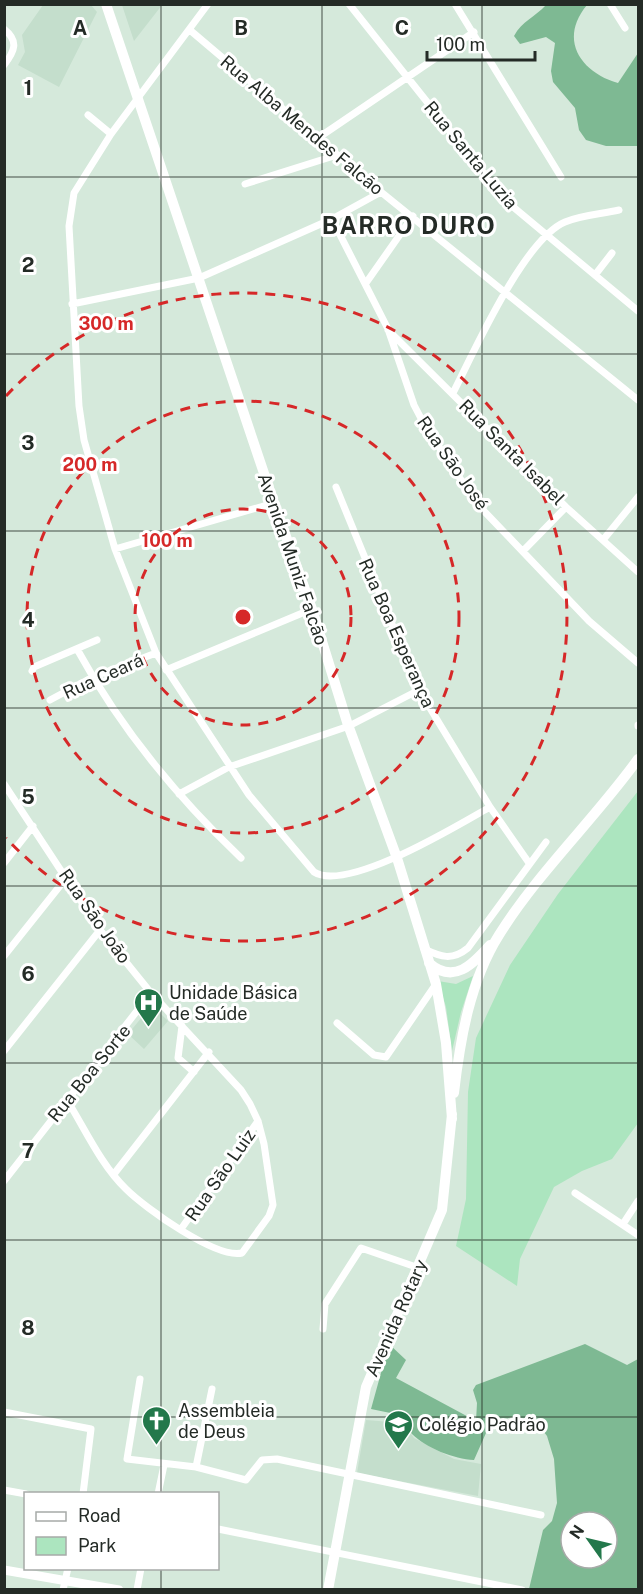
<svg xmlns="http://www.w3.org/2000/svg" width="643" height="1594" font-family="'Public Sans',sans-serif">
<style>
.built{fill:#c4decc}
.green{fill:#ace5bf}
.forest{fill:#7eb993;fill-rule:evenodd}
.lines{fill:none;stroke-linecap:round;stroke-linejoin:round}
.minor{stroke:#fff;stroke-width:7}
.tertiary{stroke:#fff;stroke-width:9}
.primary{stroke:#fff;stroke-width:10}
.grid{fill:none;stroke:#242b26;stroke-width:1.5;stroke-opacity:0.55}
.ring{fill:none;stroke:#d62828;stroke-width:3;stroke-dasharray:10 8}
.labels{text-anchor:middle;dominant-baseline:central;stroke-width:6;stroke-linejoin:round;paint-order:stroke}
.street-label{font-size:18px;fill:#242b26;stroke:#fff}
.poi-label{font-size:18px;fill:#242b26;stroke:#fff;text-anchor:start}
.district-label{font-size:24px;font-weight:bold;letter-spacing:1.5px;fill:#242b26;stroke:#fff}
.grid-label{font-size:20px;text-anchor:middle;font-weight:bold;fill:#242b26;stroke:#fff;stroke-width:6;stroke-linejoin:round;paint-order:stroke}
.centre{fill:#d62828;stroke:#fff;stroke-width:3}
.ring-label{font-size:18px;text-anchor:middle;font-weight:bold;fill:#d62828;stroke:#fff;stroke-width:6;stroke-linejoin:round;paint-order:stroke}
</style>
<rect width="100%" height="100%" fill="#d5e9db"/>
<!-- built -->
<path class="built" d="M43,5H91L97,12L59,87L18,65L25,52L22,35Z
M122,5V4L162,5L134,41Z
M152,1005L168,1021L144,1049L128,1034Z
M366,1420L403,1423L414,1438L454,1459L481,1464L478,1496L357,1473Z"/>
<!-- green -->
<path class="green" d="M638,791V1123L612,1159L582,1171L554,1187L520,1259L517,1286L456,1246L466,1199L468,1092L476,1038L510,965L558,894Z
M473,976L461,1012L452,1051L446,1007L438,981L456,984Z"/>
<!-- forest -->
<path class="forest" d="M546,5H587C558,40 581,72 618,83L638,53V146H606L586,140L579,130L575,108L553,82L551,71L555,43L546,37L520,44L514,36C522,21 535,17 546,5Z
M389,1344L406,1360L396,1378L476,1421L477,1403L473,1390L476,1385L585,1344L627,1365L638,1359V1589H529L543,1530L552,1521L557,1503L554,1459L547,1436L538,1424L515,1416L490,1424L474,1460C454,1459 426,1448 412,1434C407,1429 407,1422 405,1416L371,1409ZM571,1522H607V1558H571Z"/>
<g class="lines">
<!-- minor -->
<path class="minor" d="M208,4L111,134L74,193L69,226L79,406L84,440L115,549L156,653L249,795L314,872C347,893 458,825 490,807
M349,4L506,201L638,311
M455,4L561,177
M610,4L625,28
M4,29C19,41 15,51 4,65
M191,31L381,192L638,400
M88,115L111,134
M318,138L474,32
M245,184L337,155
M332,219L388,329L414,405L425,426L465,486L483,510L589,621L638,663
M595,275L612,253
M366,283L413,216
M72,304L199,278L332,219L381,192
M388,330L566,507L638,572
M453,393C474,352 524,239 565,222C581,215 602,214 619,210
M336,487L419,690L490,807L529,863
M603,540L638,497
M115,549L274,503
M523,551L566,507
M77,649C120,728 176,796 241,858
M166,670L312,609
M32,671L34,667L97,640
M50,700L93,677L156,653
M638,726V725
M4,784L100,930L151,993L241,1090L250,1104L258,1121L264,1144L273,1205L269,1216L242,1253C216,1259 145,1208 126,1189C101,1165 85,1129 67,1100
M179,794L229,767L349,726L419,690
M4,863L33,826
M424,949C441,957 452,961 468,948L546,842
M4,956L67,877
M337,1023L374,1055L386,1057L436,984
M182,1026L178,1058L194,1072
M4,1051L100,930
M114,1174L209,1052
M4,1181L151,993
M575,1193L638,1235
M623,1224L638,1201
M181,1229L258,1121
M323,1329L325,1304L361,1248L419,1268
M140,1379L127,1459L196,1467L246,1480L262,1460L277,1459L541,1515
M4,1412L91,1429L83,1494
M196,1467L212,1389
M4,1490L26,1494
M158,1494L164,1465
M218,1529L522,1590
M63,1590L68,1568
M137,1590L141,1568"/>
<!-- tertiary -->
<path class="tertiary" d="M4,1570L119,1590"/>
<!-- primary -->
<path class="primary" d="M106,4L274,503L312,609L347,722L397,858L436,984L446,1043L452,1119
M429,963C454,985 473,964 490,945
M454,1093C460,1040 470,981 499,935C539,871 594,820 638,759
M328,1590L366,1387L442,1210L452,1114"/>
</g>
<!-- grid -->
<path class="grid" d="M161,4V1494M322,4V1590M482,4V1590M4,177H638M4,354H638M4,531H638M4,708H638M4,886H638M4,1063H638M4,1240H638M4,1417H638M161,1568V1590"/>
<!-- distance rings -->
<g class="ring">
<circle cx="243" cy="617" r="108"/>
<circle cx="243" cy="617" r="216"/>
<path d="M6 396A324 324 0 1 1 6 838"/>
</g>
<!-- icons -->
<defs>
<symbol id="hospital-pin" viewBox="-11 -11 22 30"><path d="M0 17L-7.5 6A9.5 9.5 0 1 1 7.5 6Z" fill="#23784b" stroke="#fff"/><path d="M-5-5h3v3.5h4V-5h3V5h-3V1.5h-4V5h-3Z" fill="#fff"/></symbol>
<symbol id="church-pin" viewBox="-11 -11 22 30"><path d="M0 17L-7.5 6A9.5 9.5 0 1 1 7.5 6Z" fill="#23784b" stroke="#fff"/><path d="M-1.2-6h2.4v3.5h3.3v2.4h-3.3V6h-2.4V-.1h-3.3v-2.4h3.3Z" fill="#fff"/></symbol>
<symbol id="school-pin" viewBox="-11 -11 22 30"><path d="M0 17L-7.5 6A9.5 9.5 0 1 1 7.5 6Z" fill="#23784b" stroke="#fff"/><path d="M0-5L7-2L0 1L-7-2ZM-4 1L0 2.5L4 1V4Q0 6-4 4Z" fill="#fff"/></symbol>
</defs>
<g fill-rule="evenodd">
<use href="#hospital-pin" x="132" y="986" width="33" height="45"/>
<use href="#church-pin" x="140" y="1404" width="33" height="45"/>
<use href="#school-pin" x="382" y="1408" width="33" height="45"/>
</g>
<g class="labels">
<!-- street labels -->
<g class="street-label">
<text transform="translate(302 125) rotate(40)">Rua Alba Mendes Falcão</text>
<text transform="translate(471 155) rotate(50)">Rua Santa Luzia</text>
<text transform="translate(512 452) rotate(45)">Rua Santa Isabel</text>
<text transform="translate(453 463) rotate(55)">Rua São José</text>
<text transform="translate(293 559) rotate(71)">Avenida Muniz Falcão</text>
<text transform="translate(397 633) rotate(66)">Rua Boa Esperança</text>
<text transform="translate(103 676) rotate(-24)">Rua Ceará</text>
<text transform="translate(95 916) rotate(55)">Rua São João</text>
<text transform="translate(89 1073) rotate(-51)">Rua Boa Sorte</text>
<text transform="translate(220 1175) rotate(-55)">Rua São Luiz</text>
<text transform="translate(396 1318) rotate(-66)">Avenida Rotary</text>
</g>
<!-- poi labels -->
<g class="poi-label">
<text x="169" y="992">Unidade Básica<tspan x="169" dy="21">de Saúde</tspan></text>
<text x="178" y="1410">Assembleia<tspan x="178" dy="21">de Deus</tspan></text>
<text x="419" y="1424">Colégio Padrão</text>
</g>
<!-- district labels -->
<g class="district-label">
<text x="409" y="225">BARRO DURO</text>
</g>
</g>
<g class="grid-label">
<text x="80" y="35">A</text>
<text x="241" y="35">B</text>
<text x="402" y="35">C</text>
<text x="28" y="95">1</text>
<text x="28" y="272">2</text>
<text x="28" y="450">3</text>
<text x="28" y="627">4</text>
<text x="28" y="804">5</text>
<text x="28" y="981">6</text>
<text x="28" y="1158">7</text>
<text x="28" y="1335">8</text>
</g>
<circle cx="243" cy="617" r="9" class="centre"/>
<g class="ring-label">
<text x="106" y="330">300 m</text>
<text x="90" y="471">200 m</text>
<text x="167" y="547">100 m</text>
</g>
<!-- border -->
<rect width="643" height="1594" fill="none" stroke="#242b26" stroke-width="12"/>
<!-- legend -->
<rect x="24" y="1492" width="195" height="78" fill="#ffffff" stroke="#a7aaa8" stroke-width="1.5"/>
<rect x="36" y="1512" width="30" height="9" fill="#ffffff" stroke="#a7aaa8" stroke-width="1.5"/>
<text x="78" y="1522" font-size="18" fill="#242b26">Road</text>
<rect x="36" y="1537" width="30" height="18" fill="#ace5bf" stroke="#a7aaa8" stroke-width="1.5"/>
<text x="78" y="1552" font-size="18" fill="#242b26">Park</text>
<!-- north arrow -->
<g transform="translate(589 1540) rotate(304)"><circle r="28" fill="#ffffff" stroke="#a7aaa8" stroke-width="1.5"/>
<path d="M0-4.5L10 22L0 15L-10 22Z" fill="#23784b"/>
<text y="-9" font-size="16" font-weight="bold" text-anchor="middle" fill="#242b26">N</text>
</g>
<!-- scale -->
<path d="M427 51v9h108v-9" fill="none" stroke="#242b26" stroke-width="3"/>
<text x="436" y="51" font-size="18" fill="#242b26" stroke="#ffffff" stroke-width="4.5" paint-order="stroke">100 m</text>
</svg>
